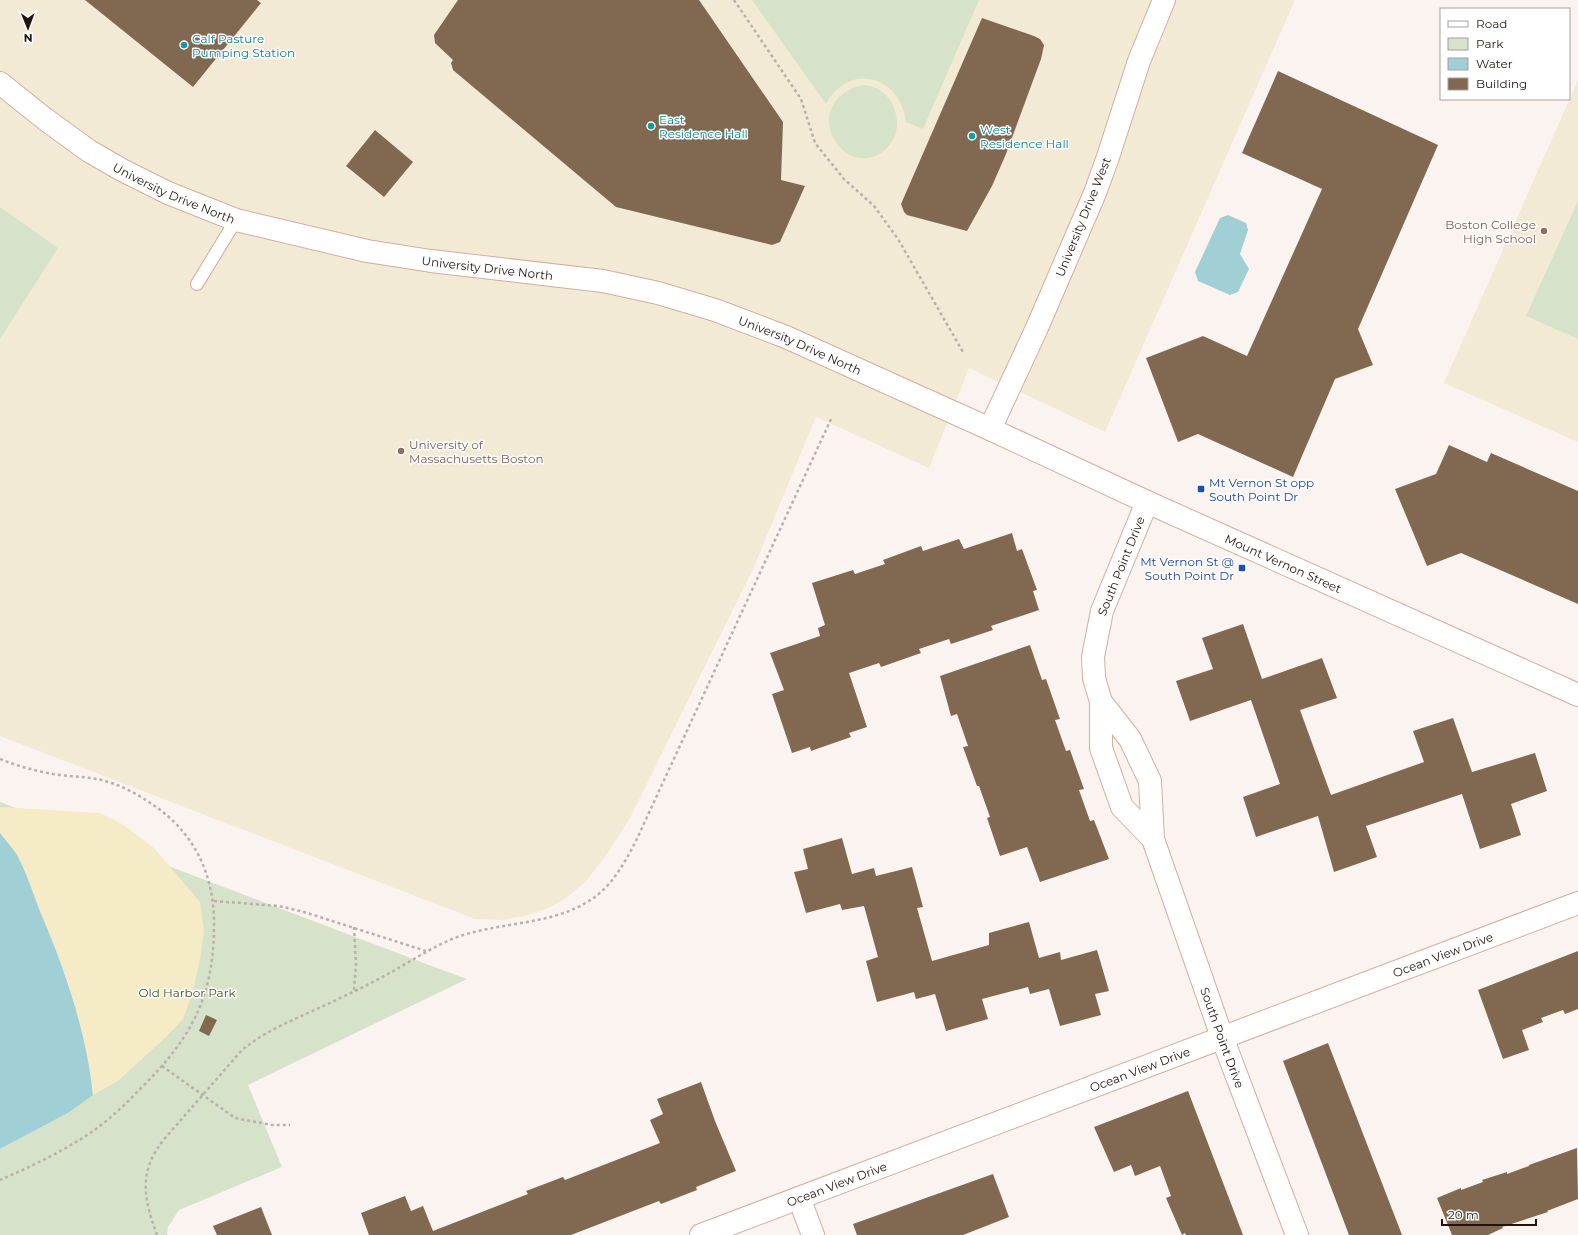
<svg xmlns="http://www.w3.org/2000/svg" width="1578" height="1235" font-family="Montserrat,sans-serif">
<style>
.education{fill:#f3ead5}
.green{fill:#d7e2ca}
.sand{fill:#f5ebc6}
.water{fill:#a1cfd6}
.building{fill:#816951}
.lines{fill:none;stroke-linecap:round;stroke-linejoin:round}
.service-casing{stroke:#d2ae9e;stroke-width:14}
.minor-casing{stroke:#d2ae9e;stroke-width:24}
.tertiary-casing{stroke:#d2ae9e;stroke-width:24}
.path{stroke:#b9b0ab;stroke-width:2.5;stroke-dasharray:3 3;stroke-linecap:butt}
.service{stroke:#fff;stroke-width:12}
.minor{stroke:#fff;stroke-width:22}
.tertiary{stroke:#fff;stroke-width:22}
.culture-dot{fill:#0f9aa8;stroke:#fff;stroke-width:1.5}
.education-dot{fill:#8d6e63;stroke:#fff;stroke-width:1.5}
.transit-dot{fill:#1a4fb4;stroke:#fff;stroke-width:1.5}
.labels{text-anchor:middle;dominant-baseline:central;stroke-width:3;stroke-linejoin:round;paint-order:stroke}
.culture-label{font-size:12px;fill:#0d838f;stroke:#fff;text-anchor:start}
.street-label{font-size:12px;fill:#21140e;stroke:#fff}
.education-label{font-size:12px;fill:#785e54;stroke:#fff;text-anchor:end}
.transit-label{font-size:12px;fill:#164399;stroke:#fff;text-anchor:start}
.park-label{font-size:12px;fill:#3e521f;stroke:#fff}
</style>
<rect width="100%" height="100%" fill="#fbf3ef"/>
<!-- education -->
<path class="education" d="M0,0H1295L1105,432L969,368L929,468L816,417L753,569L630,818L608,853L587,880L568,897L548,908L529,915L502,920L475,919L0,736Z
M1578,80V442L1444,383Z"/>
<!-- green -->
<path class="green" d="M752,0H979L923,129L906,122C901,76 849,61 826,104Z
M865,85C879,87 889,95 894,108C910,148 859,179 835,141C819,115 837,88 865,85Z
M1578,201V339L1526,316Z
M0,207L58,248L0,339Z
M0,802L429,965L467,979L248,1085L282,1167L179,1210L168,1227L167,1235H0V1149L68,1113L93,1094L90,1073L78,1015L68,982L56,950L17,855L0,833Z"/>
<!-- sand -->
<path class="sand" d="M0,807L100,813L122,824L154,848L200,902L204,931L200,960L192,995L183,1019L166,1037L118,1081L93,1095L90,1073L78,1015L68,982L56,950L17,855L0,833Z"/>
<!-- water -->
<path class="water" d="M1228,215L1246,223L1248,230L1240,254L1249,269L1238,292L1230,295L1198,281L1195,272L1220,218Z
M0,833C5,840 12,847 17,855C26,871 34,896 41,914C66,972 86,1031 93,1095L68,1113L0,1149Z"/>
<!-- building -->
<path class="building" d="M85,0H257L261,3L193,87Z
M458,0H699L783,122L781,180L805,186L780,242L772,245L616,207L453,70L451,63L453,60L435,43L434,35Z
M982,18L1034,36L1040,39L1044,45L1041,59L1006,154L992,186L967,231L907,215L904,212L901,204Z
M1278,71L1438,145L1358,329L1373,365L1335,379L1293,477L1198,434L1178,442L1146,358L1203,336L1247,356L1322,189L1242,153Z
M375,130L413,162L384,197L346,166Z
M1449,445L1487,462L1491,453L1578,491V604L1461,553L1427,566L1395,489L1436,474Z
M1012,533L1017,551L1022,549L1037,590L1033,591L1039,610L991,626L993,630L951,644L949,639L919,649L921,653L881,667L879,663L849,673L867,727L849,733L851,737L811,751L810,747L792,753L772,694L784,690L770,653L820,636L818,628L825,625L812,583L853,570L855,574L885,564L883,560L921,546L923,551L959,539L964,549Z
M1243,624L1262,679L1322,658L1337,698L1300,710L1331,795L1424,762L1413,731L1453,718L1472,772L1535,753L1547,791L1511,804L1521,835L1480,849L1462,794L1366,826L1377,857L1334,872L1318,816L1256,837L1243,797L1280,784L1251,700L1190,721L1176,681L1213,669L1202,638Z
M1030,645L1042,680L1046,679L1060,719L1055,720L1066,751L1070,750L1084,789L1079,790L1090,821L1094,820L1109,859L1040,882L1027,847L1000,856L987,818L990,817L979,786H977L963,747L968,746L957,714L951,716L940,676Z
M842,838L852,874L874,868L876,876L912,867L923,907L917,908L932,961L989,945V933L1029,922L1039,958L1060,952L1061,960L1097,950L1109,991L1095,994L1101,1015L1060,1026L1049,989L1030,994L1028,987L982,999L988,1019L946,1031L935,994L916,999L914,992L877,1002L866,961L878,957L864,906L842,910L840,904L806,913L794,872L808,869L803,849Z
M1578,951V1009L1565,1014L1563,1010L1541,1018L1543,1022L1522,1030L1529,1050L1503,1059L1478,990Z
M206,1015L217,1020L209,1036L199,1031Z
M1328,1043L1402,1235H1349L1283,1061Z
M701,1082L715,1121L736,1171L696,1187L697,1190L661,1204L659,1201L571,1235H369L361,1213L405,1196L411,1211L423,1206L433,1231L528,1194L526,1191L563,1177L565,1180L660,1143L650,1120L663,1114L657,1099Z
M1188,1091L1243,1235H1186L1185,1233L1182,1235L1166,1198L1171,1196L1160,1166L1135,1176L1131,1165L1114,1172L1094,1127Z
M1577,1148L1578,1199L1547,1211L1548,1212L1502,1227L1503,1228L1488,1235H1452L1437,1198L1461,1188V1190L1483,1182L1482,1180L1507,1172V1174L1529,1166V1165Z
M993,1174L1009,1217L963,1235H857L853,1224Z
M261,1207L272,1235H217L213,1226Z"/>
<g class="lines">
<defs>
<path id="service" d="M197,284L236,220"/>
<g id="minor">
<path id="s1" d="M0,83L45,119L89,151L122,170L168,193L236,220L367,251L431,261L603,281L658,293L715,310L786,337L990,429"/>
<path d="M1147,502L1102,611L1093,657L1094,678L1101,702V748L1122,807L1153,839"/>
<path id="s2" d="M1101,702L1130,739L1150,781L1153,839L1222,1037L1297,1235"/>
<path d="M799,1198L813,1235"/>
<path id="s3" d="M701,1235L1578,903"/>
</g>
<g id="tertiary">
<path id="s4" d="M1164,0L1139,61L1108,157L1095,193L1036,330L990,429L1147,502L1578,695"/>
</g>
</defs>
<!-- service casing -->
<use href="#service" class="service-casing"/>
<!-- minor casing -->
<use href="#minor" class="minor-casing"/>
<!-- tertiary casing -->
<use href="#tertiary" class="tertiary-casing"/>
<!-- path -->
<path class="path" d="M734,0L801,99L815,143L844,179L874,206L898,239L963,352
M0,759C20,767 39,772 60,775C77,777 93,777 109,782C127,788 144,798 159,809C195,836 213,874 214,920C215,994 193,1037 140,1089C126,1104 110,1119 93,1131C64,1151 32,1166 0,1180
M214,901L279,906L304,912L426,951
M354,927L356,965L354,991
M162,1066L235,1118L272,1125H290
M157,1235C143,1197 138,1170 166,1137L242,1050C271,1026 307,1015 340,998C356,991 371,983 386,975C408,963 429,949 452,939C502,919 568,928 607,886C619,873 627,858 635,843L832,417"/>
<!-- service -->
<use href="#service" class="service"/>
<!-- minor -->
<use href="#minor" class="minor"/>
<!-- tertiary -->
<use href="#tertiary" class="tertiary"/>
</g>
<!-- markers -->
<g class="culture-dot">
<circle cx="184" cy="45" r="4"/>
<circle cx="651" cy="126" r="4"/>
<circle cx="972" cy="136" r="4"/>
</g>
<g class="education-dot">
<circle cx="1544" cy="231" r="4"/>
<circle cx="401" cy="451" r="4"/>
</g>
<g class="transit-dot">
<rect x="1197" y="485" width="8" height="8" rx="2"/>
<rect x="1238" y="564" width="8" height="8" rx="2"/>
</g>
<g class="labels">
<!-- culture labels -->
<g class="culture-label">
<text x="192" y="38">Calf Pasture<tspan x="192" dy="14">Pumping Station</tspan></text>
<text x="659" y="119">East<tspan x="659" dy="14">Residence Hall</tspan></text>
<text x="980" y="129">West<tspan x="980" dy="14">Residence Hall</tspan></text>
</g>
<!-- street labels -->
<g class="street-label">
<text stroke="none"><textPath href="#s1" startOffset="207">University Drive North</textPath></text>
<text transform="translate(1083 217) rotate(-68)">University Drive West</text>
<text stroke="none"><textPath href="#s1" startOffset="531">University Drive North</textPath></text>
<text stroke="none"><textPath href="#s1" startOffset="855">University Drive North</textPath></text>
<text stroke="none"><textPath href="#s4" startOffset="786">Mount Vernon Street</textPath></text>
<text transform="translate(1121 566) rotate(-68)">South Point Drive</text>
<text stroke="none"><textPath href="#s3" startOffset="793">Ocean View Drive</textPath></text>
<text stroke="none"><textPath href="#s2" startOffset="362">South Point Drive</textPath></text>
<text stroke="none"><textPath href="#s3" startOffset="469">Ocean View Drive</textPath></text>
<text stroke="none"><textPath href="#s3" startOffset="145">Ocean View Drive</textPath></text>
</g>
<!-- education labels -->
<g class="education-label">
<text x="1536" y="224">Boston College<tspan x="1536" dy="14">High School</tspan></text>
<text x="409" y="444" text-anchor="start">University of<tspan x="409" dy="14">Massachusetts Boston</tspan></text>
</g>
<!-- transit labels -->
<g class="transit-label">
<text x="1209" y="482">Mt Vernon St opp<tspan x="1209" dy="14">South Point Dr</tspan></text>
<text x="1234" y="561" text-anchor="end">Mt Vernon St @<tspan x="1234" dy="14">South Point Dr</tspan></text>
</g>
<!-- park labels -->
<g class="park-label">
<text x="187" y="992">Old Harbor Park</text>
</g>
</g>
<!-- legend -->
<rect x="1440" y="8" width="130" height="92" fill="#ffffff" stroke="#a6a19f"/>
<rect x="1448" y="21" width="20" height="6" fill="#ffffff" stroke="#a6a19f"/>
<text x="1476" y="28" font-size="12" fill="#21140e">Road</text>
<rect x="1448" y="38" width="20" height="12" fill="#d7e2ca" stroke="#a6a19f"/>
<text x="1476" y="48" font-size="12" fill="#21140e">Park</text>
<rect x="1448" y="58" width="20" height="12" fill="#a1cfd6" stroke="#a6a19f"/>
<text x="1476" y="68" font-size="12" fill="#21140e">Water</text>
<rect x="1448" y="78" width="20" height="12" fill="#816951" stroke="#a6a19f"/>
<text x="1476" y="88" font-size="12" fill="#21140e">Building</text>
<!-- north arrow -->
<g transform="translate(28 28) rotate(179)" stroke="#ffffff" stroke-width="3" paint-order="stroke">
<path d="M0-3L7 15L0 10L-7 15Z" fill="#21140e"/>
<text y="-6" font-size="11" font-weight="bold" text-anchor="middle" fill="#21140e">N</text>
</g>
<!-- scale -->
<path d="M1442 1219v6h94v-6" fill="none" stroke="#21140e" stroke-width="2"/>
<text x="1448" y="1219" font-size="12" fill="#21140e" stroke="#ffffff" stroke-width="3" paint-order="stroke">20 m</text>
</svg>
